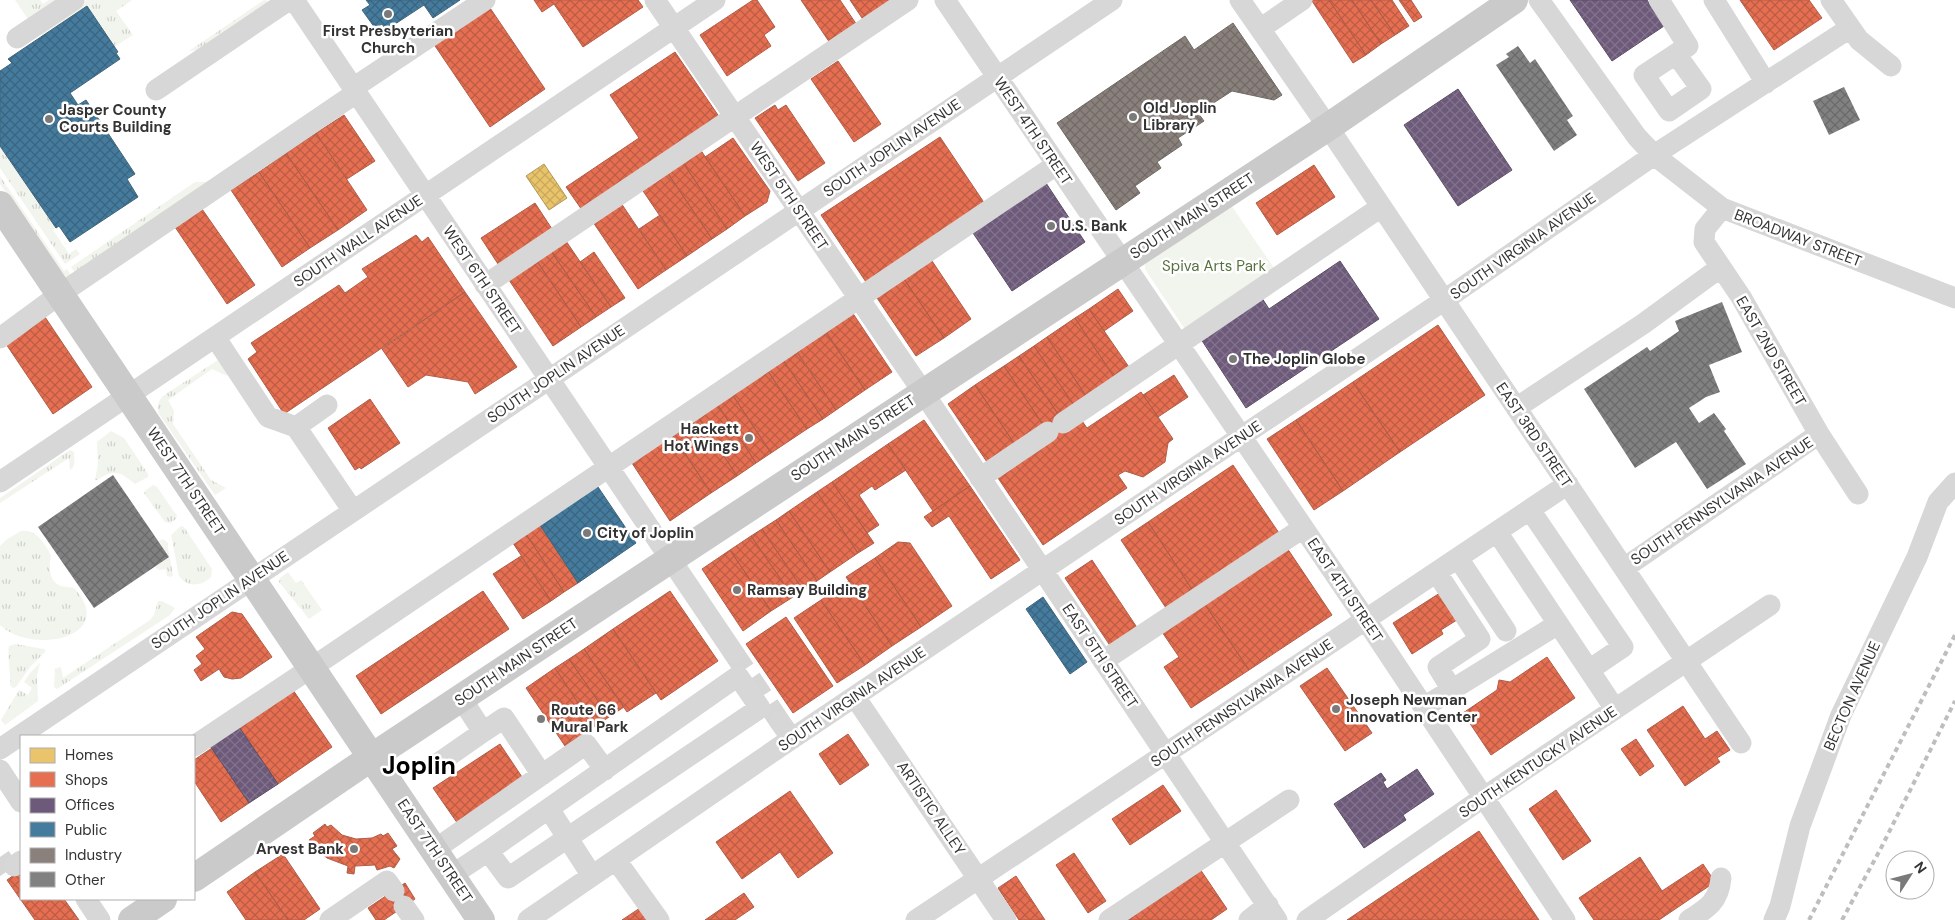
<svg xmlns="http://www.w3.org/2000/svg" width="1955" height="920" font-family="'DM Sans',sans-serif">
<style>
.grass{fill:url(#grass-tufts)}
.park{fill:#f1f5ed}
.homes{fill:url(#homes-cross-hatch);stroke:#b2985a}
.shops{fill:url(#shops-cross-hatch);stroke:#b15d48}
.offices{fill:url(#offices-cross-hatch);stroke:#5c4e65}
.public{fill:url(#public-cross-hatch);stroke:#40657d}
.industry{fill:url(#industry-cross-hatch);stroke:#706a66}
.building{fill:url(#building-cross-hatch)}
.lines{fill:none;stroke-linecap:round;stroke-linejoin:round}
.minor-tunnel{stroke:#d6d6d6;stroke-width:21;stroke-dasharray:21 11;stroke-linecap:butt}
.minor{stroke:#d7d7d7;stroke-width:21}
.major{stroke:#cacaca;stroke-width:28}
.rail{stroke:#bebebe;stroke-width:4;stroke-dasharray:5 4;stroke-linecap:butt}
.minor-bridge{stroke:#d7d7d7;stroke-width:21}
.poi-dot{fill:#7a7a7a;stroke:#fff;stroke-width:2}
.labels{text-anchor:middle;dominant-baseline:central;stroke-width:5;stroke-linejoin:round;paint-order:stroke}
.poi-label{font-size:15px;font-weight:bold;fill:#333;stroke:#fff;text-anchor:start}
.street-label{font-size:15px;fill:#333;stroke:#fff}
.park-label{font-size:15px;fill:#56703f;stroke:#fff}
.town-label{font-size:25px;font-weight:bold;fill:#000;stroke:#fff}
</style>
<defs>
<pattern id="grass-tufts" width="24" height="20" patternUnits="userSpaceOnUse" patternTransform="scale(1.25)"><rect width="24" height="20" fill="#f1f5ed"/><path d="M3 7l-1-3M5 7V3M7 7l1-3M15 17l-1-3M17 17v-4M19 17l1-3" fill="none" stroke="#cfd2cc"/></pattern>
<pattern id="homes-cross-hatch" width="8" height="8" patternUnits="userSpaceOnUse" patternTransform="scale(1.25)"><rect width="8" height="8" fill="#e9c46a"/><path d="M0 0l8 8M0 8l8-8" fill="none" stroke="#c8a95c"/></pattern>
<pattern id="shops-cross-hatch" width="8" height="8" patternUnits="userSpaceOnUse" patternTransform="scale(1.25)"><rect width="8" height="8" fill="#e76f51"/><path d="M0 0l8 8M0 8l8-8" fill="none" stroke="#bc5c44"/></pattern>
<pattern id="offices-cross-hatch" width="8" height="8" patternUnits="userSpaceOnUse" patternTransform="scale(1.25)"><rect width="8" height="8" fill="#6d597a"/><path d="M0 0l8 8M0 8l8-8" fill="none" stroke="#82738c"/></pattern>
<pattern id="public-cross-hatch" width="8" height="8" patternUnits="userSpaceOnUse" patternTransform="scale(1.25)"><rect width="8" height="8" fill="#457b9d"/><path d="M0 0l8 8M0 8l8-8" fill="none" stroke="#3a6581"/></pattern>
<pattern id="industry-cross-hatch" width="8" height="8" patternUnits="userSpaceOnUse" patternTransform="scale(1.25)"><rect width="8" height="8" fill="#8a817c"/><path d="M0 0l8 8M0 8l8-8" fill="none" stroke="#716a66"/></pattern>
<pattern id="building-cross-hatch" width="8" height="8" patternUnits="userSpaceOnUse" patternTransform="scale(1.25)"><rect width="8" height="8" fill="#818181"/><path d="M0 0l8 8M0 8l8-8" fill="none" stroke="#6a6a6a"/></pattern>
</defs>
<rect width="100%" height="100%" fill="#fff"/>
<!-- grass -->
<path class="grass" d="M15,0H40L43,4L49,0H58L30,22Z
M87,0H132L116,11L133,35L114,47L43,36L41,33Z
M264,0L269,1L199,50L189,51Z
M0,146L56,228L53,230L69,254L76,249L80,254L65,264L0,168Z
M0,176L64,271L67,269L73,278L70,279L64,277L0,184Z
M195,182H206L77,276L71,267Z
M218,360L228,374L227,376L212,369L168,400L174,411L173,424L211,480L226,488L215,495L159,414C156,407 158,401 163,396Z
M111,431L124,438L148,474V477L135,484C119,471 115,469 97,480H95L98,464L97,442Z
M70,450L74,452C74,459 76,467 70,470L69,458L0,503V498Z
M153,485L157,487L177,516L176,519L170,523L165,522L144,493L145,491Z
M181,526L184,527L212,569L211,577C202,586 188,588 179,576L171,535Z
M21,531C36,529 45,543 51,556C49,566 48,581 61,586C65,587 69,587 74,588C119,637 33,656 0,625V546L6,540Z
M163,539L167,542L173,575L171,577L167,576L166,569L159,570L155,567L169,557L159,541Z
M288,572L296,583L301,580L322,610L309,619L279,582L280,578Z
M158,601H162L175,608L170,615L57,689L54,687L55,669L60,667L61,668L63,678L150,620L154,615Z
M15,644L44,649L46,651L30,667L16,687L13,688L10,685C11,676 7,651 9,646Z
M40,663L37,676L38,701L5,725L1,720L19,690L28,695L32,688L24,682L30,673Z"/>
<!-- park -->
<path class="park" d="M1231,205L1278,274L1188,334L1145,269V264Z"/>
<!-- homes -->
<path class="homes" d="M544,164L567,198L549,210L526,176Z"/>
<!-- shops -->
<path class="shops" d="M534,0H638L643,7L583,47L554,4L542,12Z
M753,0H757L775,27L764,35L771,46L727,76L700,35Z
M801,0H840L859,28L832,46Z
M850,0H902L866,24Z
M1314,0H1329L1366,55L1353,63L1312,1Z
M1329,0H1352L1381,44L1366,55Z
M1352,0H1371L1395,35L1381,44Z
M1371,0H1392L1409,26L1395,35Z
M1399,0H1411L1422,17L1414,22Z
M1740,0H1809L1822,18L1774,50Z
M486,2L545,89L490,127L431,40Z
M675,52L720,118L582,210L566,187L639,138L610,95Z
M838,61L881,124L854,142L811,79Z
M775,105L778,110L786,105L825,163L798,181L755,118Z
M344,115L375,161L347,179L316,133Z
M316,133L367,210L338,230L286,153Z
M940,137L985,204L866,282L821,215Z
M733,138L770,191L767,202L745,216L705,157Z
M700,149L745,216L727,229L682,161Z
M286,153L338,230L310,248L259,172Z
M682,161L727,229L712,239L667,172Z
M1314,165L1335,197L1277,235L1256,203Z
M259,172L310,248L282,267L231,190Z
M667,172L712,239L687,256L641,188Z
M535,203L554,232L500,267L481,238Z
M621,203L666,270L638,289L593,222Z
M202,209L255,285L227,304L175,227Z
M660,215L687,256L666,270L639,229Z
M416,235L422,242L428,237L465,292L284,414L248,359L257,352L251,343L339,285L345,293L368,277L362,269Z
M566,241L611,307L596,317L551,251Z
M551,251L596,317L581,327L537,261Z
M594,252L625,298L611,307L580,262Z
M930,258L971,319L944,338L902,276Z
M537,261L581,327L553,346L509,280Z
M902,276L944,338L916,356L875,295Z
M1118,289L1133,311L1104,331L1089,309Z
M465,292L517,367L475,394L468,382L426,375L408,387L382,349Z
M850,309L892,372L865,390L822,327Z
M1089,309L1131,370L1116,380L1075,318Z
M43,314L92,387L53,414L4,341Z
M1075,318L1116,380L1088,399L1047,337Z
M1438,325L1485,395L1400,452L1353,382Z
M825,330L865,390L836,410L796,350Z
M1047,337L1088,399L1075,407L1034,346Z
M1034,346L1075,407L1060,417L1019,356Z
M794,348L836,410L823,419L781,357Z
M1019,356L1060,417L1080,418L1087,428L1141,392L1173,439L1168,443L1165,462L1143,477L1125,471L1118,475L1127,488L1043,545L996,475L1051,437L1004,366Z
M781,357L823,419L807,429L765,367Z
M1004,366L1045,428L1016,446L975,385Z
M765,367L807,429L771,453L730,391Z
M1174,375L1188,397L1158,417L1143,395Z
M1353,382L1400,452L1343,491L1296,420Z
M975,385L1016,446L989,465L948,404Z
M730,391L771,453L756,463L715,401Z
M370,399L400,443L361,469L360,467L355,470L328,428Z
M718,405L756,463L737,476L699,418Z
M699,418L737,476L711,493L673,436Z
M924,420L970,486L933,511L888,444Z
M1296,420L1343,491L1314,510L1267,439Z
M669,429L711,493L670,521L628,457Z
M888,444L906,470L875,490L872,486L859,495L879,525L867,533L832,482Z
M1233,465L1281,536L1195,594L1148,522Z
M832,482L874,543L858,553L817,492Z
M970,486L1020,560L991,579L949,516L932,527L924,517Z
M817,492L858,553L830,572L789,511Z
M789,511L830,572L817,581L776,520Z
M776,520L817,581L803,590L762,529Z
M538,522L578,583L564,592L524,531Z
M1148,522L1195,594L1168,611L1121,540Z
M762,529L803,590L793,597L751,536Z
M524,531L564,592L551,601L511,540Z
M751,536L793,597L771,611L730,550Z
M898,542L910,543L952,606L921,627L875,558Z
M1285,545L1332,615L1249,670L1202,600Z
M730,550L771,611L743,631L702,569Z
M521,556L551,601L523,619L493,574Z
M875,558L921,627L892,646L846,577Z
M1092,560L1138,629L1111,647L1065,578Z
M849,581L892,646L865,665L821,600Z
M483,591L509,629L381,714L356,676Z
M670,591L718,661L661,700L613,629Z
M1443,591L1460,618L1441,630L1443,634L1412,654L1393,623Z
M821,600L865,665L837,683L794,618Z
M1202,600L1249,670L1191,708L1164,667L1179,657L1160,629Z
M232,612L242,614L272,657L241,678L232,679L224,677L219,669L201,681L194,670L202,664L196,656L205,649L196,637Z
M786,617L833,686L793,713L746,644Z
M613,629L656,693L627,712L584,649Z
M584,649L624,707L609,717L569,659Z
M1547,657L1575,698L1491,755L1463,713L1497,690L1499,680L1510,682Z
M569,659L609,717L594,727L555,668Z
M555,668L594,727L565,746L526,688Z
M1327,668L1372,733L1345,751L1300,686Z
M291,687L332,747L278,784L237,724Z
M1683,706L1705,739L1717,731L1730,750L1717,758L1720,762L1685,786L1647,730Z
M848,734L869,765L840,785L819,754Z
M1636,739L1654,766L1640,776L1621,749Z
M500,744L524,780L458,824L433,788Z
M212,748L249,803L221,822L194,781V760Z
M1163,785L1181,811L1130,845L1112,819Z
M1556,790L1591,841L1563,860L1529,809Z
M790,791L833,853L798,878L780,852L742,879L716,842Z
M325,824L327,827L331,825L342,835L356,839L372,838L381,834L383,836L388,833L397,846L392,849L400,859L394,868L390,866L377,870L375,865L355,866L354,874L347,873L348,866L327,858L315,848L309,840L315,836L313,833Z
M1479,831L1539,920H1347Z
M1074,853L1106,901L1088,913L1056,865Z
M283,854L320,909L304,920H288L255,872Z
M1640,857L1662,891L1703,864L1715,882L1659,920H1594L1579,898Z
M1200,869L1227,909L1211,920H1128Z
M21,870V899H64L79,920H35L7,880Z
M255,872L288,920H246L227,892Z
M1016,876L1045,920H1019L998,888Z
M405,883L415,899L384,920H376L368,908Z
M744,893L754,907L735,920H705Z
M640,908L648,920H622Z"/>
<!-- offices -->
<path class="offices" d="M1570,0H1647L1664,26L1612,61Z
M1458,89L1512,170L1458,206L1404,125Z
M1044,180L1085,242L1012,291L973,233Z
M1340,261L1379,319L1246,408L1199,336L1260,295L1269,309Z
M237,724L278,784L249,803L208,743Z
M1417,769L1434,794L1403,815L1406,820L1364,848L1334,804L1381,773L1386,780L1383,782L1387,789Z"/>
<!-- public -->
<path class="public" d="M366,0H460L433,18L424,5L386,30L382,24L375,28L362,10L370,5Z
M87,6L118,52L116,53L120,59L70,93L78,105L86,100L135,174L127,179L138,197L70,242L59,226L56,228L0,146V71L12,63L8,59Z
M596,484L636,543L578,583L538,522Z
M1043,597L1087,662L1070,674L1026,609Z"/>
<!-- industry -->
<path class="industry" d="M1233,23L1282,95L1274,100L1232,91L1198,113L1204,121L1178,138L1182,145L1157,162L1161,168L1135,186L1140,193L1116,210L1057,123L1185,36L1194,50Z"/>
<!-- building -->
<path class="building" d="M1518,46L1530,63L1535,59L1573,116L1567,120L1577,135L1554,151L1496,65L1509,57L1506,54Z
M1844,87L1860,120L1829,135L1813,101Z
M1722,302L1742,352L1709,365L1720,392L1706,397L1689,408L1699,423L1714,413L1726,429L1724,431L1746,464L1707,489L1676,442L1635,468L1584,389L1647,347L1650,351L1679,331L1675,321Z
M113,475L169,557L94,608L38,527Z"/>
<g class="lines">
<!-- minor-tunnel -->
<path class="minor-tunnel" d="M733,652L780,722
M0,857L9,870"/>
<!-- minor -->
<path class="minor" d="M294,0L733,652
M655,0L923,392L1277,920
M945,0L1366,620L1565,920
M1240,0L1328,127L1741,743
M1539,0L1637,137L1654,155L1722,208L1955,298
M1659,0L1688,46L1644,75L1669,111L1701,89L1676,54
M1714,0L1766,83
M1831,0L1859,40L1891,66
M1260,29L1302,0
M17,38L74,0
M353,88L485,0
M156,90L289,0
M1722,208L1705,229L1704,242L1741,297L1819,434L1858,494
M485,285L908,0
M215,337L268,417L296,427L353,511
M0,338L60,294L356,93
M1516,408L1643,324L1721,267
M1063,423L1381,207
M296,427L327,405
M980,478L1048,432
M0,482L715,0
M1530,510L1623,647L1589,670L1615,709
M1497,532L1589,670
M1458,558L1506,631
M1624,568L1819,434
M1437,573L1480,639L1438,667L1452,690
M1103,661L1303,528
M738,676L760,708L508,878L488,851Z
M855,697L1006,920
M461,698L483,732L504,718L542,775
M1424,707L1558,624
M780,722L792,739
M194,746L332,654L1056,165
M0,749L1112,0
M437,764L483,732
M0,770L21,802
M549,809L592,876
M1068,819L1568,484
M434,850L586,744L605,770
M616,860L659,920
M14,866L21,861
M452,875L488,851
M86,899L100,920
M404,906L414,920
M330,920L387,881L394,891
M528,920L778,748L1443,301L1654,155L1850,28
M1109,920L1289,800
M1249,920L1268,905
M1307,920L1484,797L1770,605
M1689,920C1708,908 1719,901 1721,878
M1774,920L1780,906L1800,826L1841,715L1917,557L1938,502L1955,483"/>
<!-- major -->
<path class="major" d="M0,205L481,920
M194,878L372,757L686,549L1328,127L1514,0
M132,920L163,899"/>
<!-- rail -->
<path class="rail" d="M1809,920L1955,635
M1842,920L1880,850L1955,701"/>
<!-- minor-bridge -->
<path class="minor-bridge" d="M916,920L1068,819"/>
</g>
<!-- markers -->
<g class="poi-dot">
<circle cx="388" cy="14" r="5"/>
<circle cx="1133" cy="117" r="5"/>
<circle cx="49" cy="119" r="5"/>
<circle cx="1051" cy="226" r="5"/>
<circle cx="1233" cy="359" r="5"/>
<circle cx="749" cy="438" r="5"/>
<circle cx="587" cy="533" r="5"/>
<circle cx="737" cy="590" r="5"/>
<circle cx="1336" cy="709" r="5"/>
<circle cx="541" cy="719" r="5"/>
<circle cx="354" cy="849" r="5"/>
</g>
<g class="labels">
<!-- poi labels -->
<g class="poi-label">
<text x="388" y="31" text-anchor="middle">First Presbyterian<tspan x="388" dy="17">Church</tspan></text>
<text x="1143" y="108">Old Joplin<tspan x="1143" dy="17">Library</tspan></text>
<text x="59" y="110">Jasper County<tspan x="59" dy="17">Courts Building</tspan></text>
<text x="1061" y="226">U.S. Bank</text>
<text x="1243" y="359">The Joplin Globe</text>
<text x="739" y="429" text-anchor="end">Hackett<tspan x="739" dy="17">Hot Wings</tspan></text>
<text x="597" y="533">City of Joplin</text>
<text x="747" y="590">Ramsay Building</text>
<text x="1346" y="700">Joseph Newman<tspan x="1346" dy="17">Innovation Center</tspan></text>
<text x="551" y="710">Route 66<tspan x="551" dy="17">Mural Park</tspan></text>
<text x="344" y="849" text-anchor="end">Arvest Bank</text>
</g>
<!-- street labels -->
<g class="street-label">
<text transform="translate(1033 131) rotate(56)">WEST 4TH STREET</text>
<text transform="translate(892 148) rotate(-34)">SOUTH JOPLIN AVENUE</text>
<text transform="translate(789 196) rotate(56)">WEST 5TH STREET</text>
<text transform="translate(1192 216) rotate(-33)">SOUTH MAIN STREET</text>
<text transform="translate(1798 238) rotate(21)">BROADWAY STREET</text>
<text transform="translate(358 241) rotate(-34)">SOUTH WALL AVENUE</text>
<text transform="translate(1523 246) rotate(-35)">SOUTH VIRGINIA AVENUE</text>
<text transform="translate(482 280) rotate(56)">WEST 6TH STREET</text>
<text transform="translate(1771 351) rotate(60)">EAST 2ND STREET</text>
<text transform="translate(556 374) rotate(-34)">SOUTH JOPLIN AVENUE</text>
<text transform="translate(1534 435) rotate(56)">EAST 3RD STREET</text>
<text transform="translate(853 438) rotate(-33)">SOUTH MAIN STREET</text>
<text transform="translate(1188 473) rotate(-34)">SOUTH VIRGINIA AVENUE</text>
<text transform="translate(186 481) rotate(56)">WEST 7TH STREET</text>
<text transform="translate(1722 501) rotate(-34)">SOUTH PENNSYLVANIA AVENUE</text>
<text transform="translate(1345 590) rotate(56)">EAST 4TH STREET</text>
<text transform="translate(220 600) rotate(-34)">SOUTH JOPLIN AVENUE</text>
<text transform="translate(1100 656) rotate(56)">EAST 5TH STREET</text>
<text transform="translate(516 662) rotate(-34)">SOUTH MAIN STREET</text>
<text transform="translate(1852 696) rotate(-66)">BECTON AVENUE</text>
<text transform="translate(852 699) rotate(-34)">SOUTH VIRGINIA AVENUE</text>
<text transform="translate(1242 703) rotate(-34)">SOUTH PENNSYLVANIA AVENUE</text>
<text transform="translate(1538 762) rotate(-34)">SOUTH KENTUCKY AVENUE</text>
<text transform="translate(931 808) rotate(56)">ARTISTIC ALLEY</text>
<text transform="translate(435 851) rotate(56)">EAST 7TH STREET</text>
</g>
<!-- park labels -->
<g class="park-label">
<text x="1214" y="266">Spiva Arts Park</text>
</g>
<!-- town labels -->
<g class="town-label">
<text x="419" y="765">Joplin</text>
</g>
</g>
<!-- legend -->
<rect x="20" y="735" width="175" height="165" fill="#ffffff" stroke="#adadad"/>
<rect x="30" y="748" width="25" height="15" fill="#e9c46a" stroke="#adadad"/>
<text x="65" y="760" font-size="15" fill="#333333">Homes</text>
<rect x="30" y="772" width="25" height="15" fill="#e76f51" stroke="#adadad"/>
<text x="65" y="785" font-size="15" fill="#333333">Shops</text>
<rect x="30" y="798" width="25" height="15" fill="#6d597a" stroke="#adadad"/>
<text x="65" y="810" font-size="15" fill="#333333">Offices</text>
<rect x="30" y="822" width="25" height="15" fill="#457b9d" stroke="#adadad"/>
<text x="65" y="835" font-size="15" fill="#333333">Public</text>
<rect x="30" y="848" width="25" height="15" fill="#8a817c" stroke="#adadad"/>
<text x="65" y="860" font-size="15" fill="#333333">Industry</text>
<rect x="30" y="872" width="25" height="15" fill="#818181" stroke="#adadad"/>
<text x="65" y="885" font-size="15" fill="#333333">Other</text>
<!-- north arrow -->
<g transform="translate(1910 875) rotate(54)"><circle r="24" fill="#ffffff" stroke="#adadad"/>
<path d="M0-4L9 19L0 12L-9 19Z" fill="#7a7a7a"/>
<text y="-8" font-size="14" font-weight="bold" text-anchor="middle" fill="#333333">N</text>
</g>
</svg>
